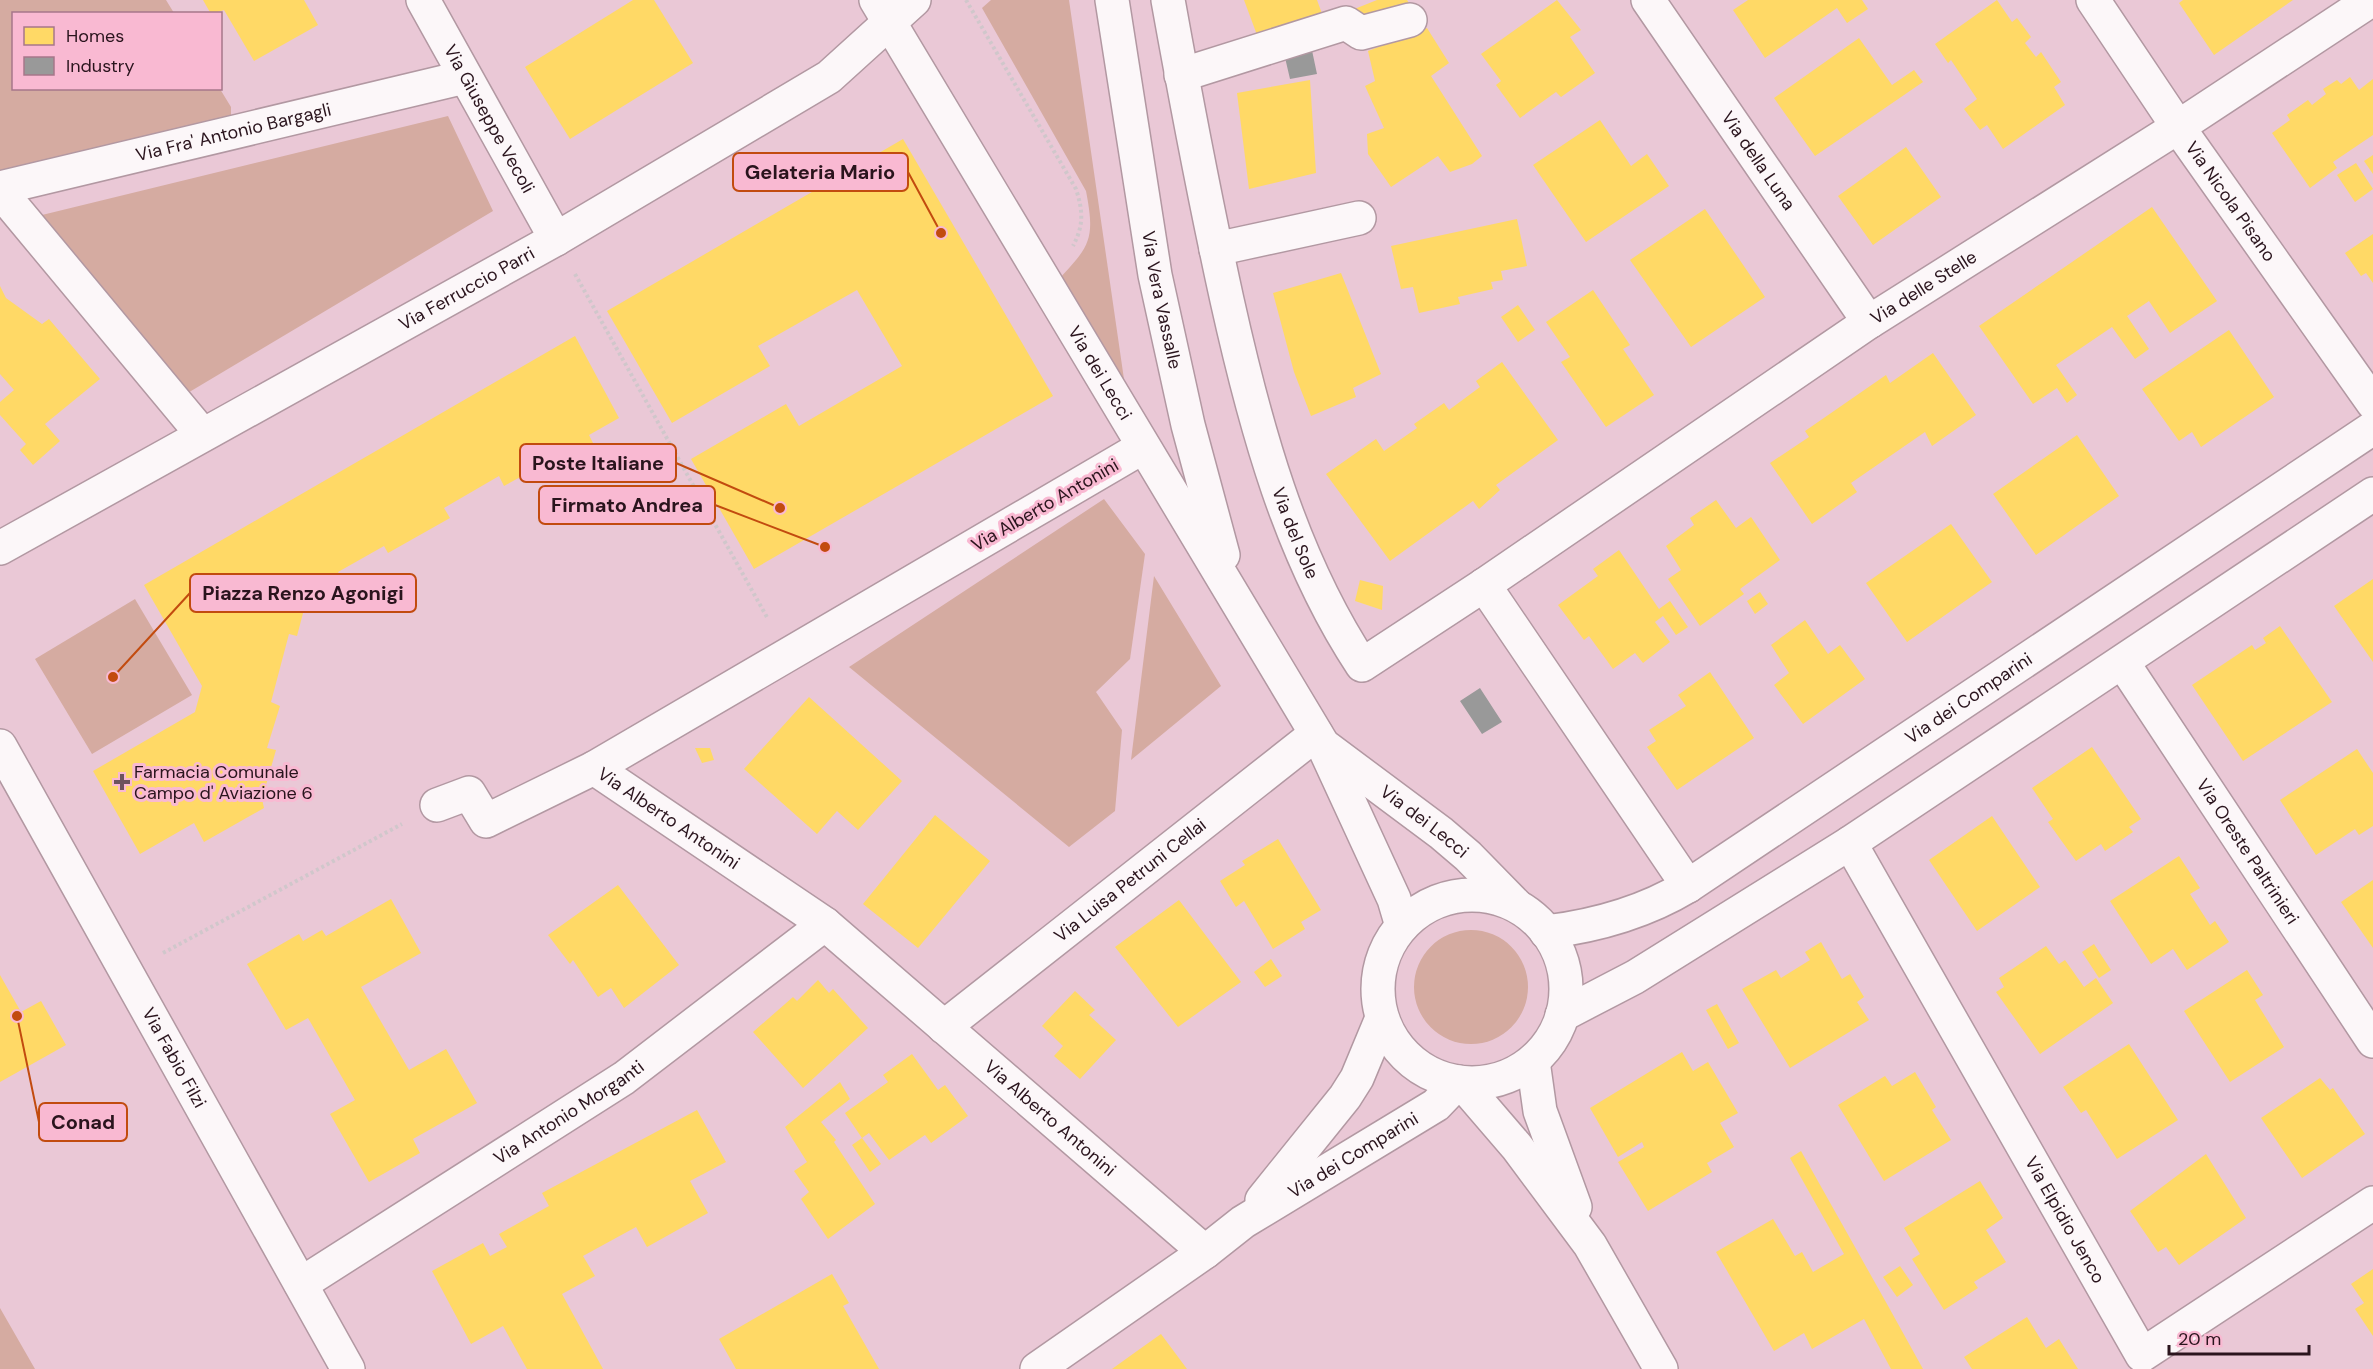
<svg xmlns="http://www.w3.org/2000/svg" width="2373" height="1369" font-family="'DM Sans',sans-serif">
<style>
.green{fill:#d5aba1}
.homes{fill:#ffd966}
.industry{fill:#999}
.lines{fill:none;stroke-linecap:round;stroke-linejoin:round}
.minor-casing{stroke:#b298a2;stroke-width:36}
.path{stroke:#d0c7cb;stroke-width:4;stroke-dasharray:3 3;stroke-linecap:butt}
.minor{stroke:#fcf7f9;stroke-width:33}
.poi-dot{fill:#6d535e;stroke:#f9b9d2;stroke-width:2}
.labels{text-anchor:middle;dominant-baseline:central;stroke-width:6;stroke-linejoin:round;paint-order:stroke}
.street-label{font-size:18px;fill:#2a141d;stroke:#f9b9d2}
.poi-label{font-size:18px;fill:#2a141d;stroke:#f9b9d2;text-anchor:start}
.leader{fill:none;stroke:#c24b0f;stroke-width:2}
.callout-dot{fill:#c24b0f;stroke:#f9b9d2;stroke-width:2}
.callout{fill:#f9b9d2;stroke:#c24b0f;stroke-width:2}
.callout-label{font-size:20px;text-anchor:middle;font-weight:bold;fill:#2a141d}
</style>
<rect width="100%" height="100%" fill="#eac8d6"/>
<!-- green -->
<path class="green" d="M0,0H166L174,13L14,14V88L220,89L231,107V118L0,173Z
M991,0H1069L1126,393L1059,279C1091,245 1095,238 1086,191L982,8Z
M448,116L493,211L186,394L42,215Z
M1104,499L1145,554L1130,659L1096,692L1122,730L1115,811L1069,847L849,667Z
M1154,576L1221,686L1131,760Z
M135,599L192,695L92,754L35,659Z
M1414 987a57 57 0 1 1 114 0a57 57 0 1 1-114 0Z
M0,1308L35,1369H0Z"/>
<!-- homes -->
<path class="homes" d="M203,0H304L318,25L254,61L224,10L211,14Z
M654,0L693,63L570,139L525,67L633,0Z
M1244,0H1317L1324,19L1260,43Z
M1377,0H1407L1414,10L1359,26L1352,10Z
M1557,0L1581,30L1570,37L1595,73L1561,97L1556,92L1520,118L1496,85L1501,81L1481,54Z
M1748,0H1862L1868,9L1847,23L1837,8L1765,58L1733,10Z
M1997,0L2012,22L2017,18L2031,37L2025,43L2036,57L2041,52L2061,82L2054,87L2065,105L2003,149L1987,125L1980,130L1964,109L1977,99L1951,60L1948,63L1935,44Z
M2183,0H2293L2214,55L2179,3Z
M1427,28L1449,63L1431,76L1482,156L1472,164L1450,172L1438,156L1391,187L1368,154L1367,134L1384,128L1365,86L1375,81L1368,51Z
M1859,38L1892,85L1914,70L1923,82L1815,156L1774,98Z
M2350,77L2359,90L2373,79V135L2333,162L2337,168L2310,188L2272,133L2290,120L2287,115L2308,100L2312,105L2326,94L2323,89L2337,80L2341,84Z
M1310,80L1316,173L1249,189L1237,93Z
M1600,120L1631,166L1647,154L1669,186L1586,242L1533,165Z
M903,139L1053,396L754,569L691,459L786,404L799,426L902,366L857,290L758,346L770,366L672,423L607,311Z
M1906,147L1941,197L1873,245L1838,196Z
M2373,155V174L2364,161Z
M2356,163L2373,189L2355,202L2337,175Z
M2152,207L2217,301L2170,333L2149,301L2127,316L2149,349L2135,359L2112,327L2056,365L2077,395L2067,403L2057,388L2033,404L1979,326Z
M1705,209L1765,297L1691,347L1630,260Z
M1517,219L1527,266L1501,271L1503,280L1491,282L1493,289L1458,297L1460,304L1419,313L1413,287L1401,289L1391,246Z
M2373,234V283L2366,273L2361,276L2345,253Z
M1341,273L1381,374L1353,388L1356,397L1311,416L1294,372L1273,293Z
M0,286L6,298L42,324L49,319L100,379L45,424L60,441L33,465L20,450L26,444L0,415V402L14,390L0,374Z
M1593,290L1630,345L1623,349L1654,395L1606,427L1561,362L1570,357L1546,322Z
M1518,305L1535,330L1518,342L1501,317Z
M2229,330L2274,397L2201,447L2192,432L2179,441L2142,389Z
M575,336L619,418L589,435L594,445L551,470L549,471L544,464L504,486L499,476L444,508L450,518L388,553L384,546L338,572L343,580L307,598L297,636L289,634L271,702L280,706L267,748L276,750L262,799L264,808L204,842L194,823L140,854L93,771L195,712L202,686L144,585Z
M1933,353L1976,415L1932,446L1925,432L1851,483L1857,492L1812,524L1770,463L1809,437L1805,431L1886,375L1890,383Z
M1502,362L1558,440L1496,485L1500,490L1479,509L1473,501L1390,561L1326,474L1376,439L1384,451L1417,428L1414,424L1444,403L1449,410L1480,387L1476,381Z
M2077,435L2119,496L2036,555L1993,494Z
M1716,500L1736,528L1751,517L1780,560L1740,589L1744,594L1700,626L1668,579L1681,570L1666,546L1694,525L1690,518Z
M1951,524L1992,582L1907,642L1866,583Z
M1619,550L1659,609L1670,601L1688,627L1676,635L1663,616L1655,622L1670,642L1643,663L1635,653L1613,669L1589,636L1584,640L1558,605L1598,576L1593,569Z
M2373,579V662L2334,606Z
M1360,580L1383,586L1382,610L1355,601Z
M1760,592L1768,604L1755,614L1747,601Z
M1805,620L1828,654L1840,645L1865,679L1803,724L1774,685L1789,673L1771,645Z
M2280,626L2332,702L2243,761L2192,685L2252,645L2255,650L2266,643L2263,638Z
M1710,672L1754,738L1677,790L1647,747L1656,741L1649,730L1686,706L1678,695Z
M809,697L902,781L858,830L837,811L817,834L744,769Z
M2092,747L2141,819L2129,827L2133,832L2105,851L2101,844L2076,861L2048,822L2053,819L2032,788Z
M695,748H710L714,760L702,763Z
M2357,749L2373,773V826L2359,835L2355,829L2316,855L2280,800Z
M935,815L990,861L918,948L863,904Z
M1992,816L2040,887L1977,931L1929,860Z
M1278,839L1321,910L1301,922L1305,929L1273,949L1244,901L1236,907L1220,881L1245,865L1242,861Z
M2179,856L2200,888L2190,894L2210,925L2215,921L2229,942L2187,970L2173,949L2151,964L2110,901Z
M2373,880V948L2341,902Z
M618,885L679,965L624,1008L611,988L598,997L573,960L570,964L548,935Z
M391,899L421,953L361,987L409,1070L446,1049L477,1103L413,1139L420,1153L369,1182L330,1114L355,1100L308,1018L286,1030L247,964L299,934L303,941L322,930L326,936Z
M1179,900L1241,982L1178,1027L1115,947Z
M1821,942L1842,979L1850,974L1864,997L1857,1002L1869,1020L1790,1068L1742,989L1776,970L1781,978L1810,960L1805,952Z
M2094,944L2111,970L2099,978L2082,952Z
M2046,946L2059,964L2065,960L2084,987L2096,978L2113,1003L2040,1054L1996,992L2004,987L1999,978Z
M1271,959L1282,976L1265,987L1254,972Z
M2247,970L2263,995L2255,1000L2284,1047L2230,1082L2184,1011Z
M0,975L21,1012L41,1001L66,1045L0,1082Z
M818,980L829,993L833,989L868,1028L803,1088L753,1032L793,997L797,1001Z
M1075,991L1095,1010L1089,1015L1116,1040L1080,1079L1054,1056L1063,1046L1042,1026Z
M1717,1004L1739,1043L1728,1049L1706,1010Z
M2129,1044L2178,1120L2117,1159L2086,1110L2081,1113L2063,1087Z
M1682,1052L1693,1071L1708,1062L1738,1113L1720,1123L1734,1147L1707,1163L1712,1172L1648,1211L1618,1162L1644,1147L1642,1142L1618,1157L1590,1108Z
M912,1054L938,1090L945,1085L968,1116L931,1143L925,1135L889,1160L869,1133L862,1138L845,1113L888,1082L883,1075Z
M1915,1072L1936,1107L1932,1110L1951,1140L1884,1181L1838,1105L1885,1076L1892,1086Z
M2320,1078L2330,1090L2333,1088L2365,1134L2302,1178L2261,1118Z
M840,1082L850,1099L821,1122L836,1140L834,1142L875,1204L828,1239L801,1199L809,1192L794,1171L807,1162L785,1127Z
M697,1110L726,1162L690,1181L708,1213L647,1247L636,1227L583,1256L595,1276L562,1294L603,1369H527L503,1326L471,1344L432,1271L483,1243L490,1256L507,1247L499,1234L549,1206L542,1193Z
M862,1138L881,1164L870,1172L852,1145Z
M1801,1151L1887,1304L1923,1369H1891L1864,1319L1812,1349L1804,1333L1774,1351L1716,1252L1773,1219L1795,1256L1802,1252L1813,1272L1844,1254L1790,1158Z
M2206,1154L2246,1218L2179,1265L2166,1247L2158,1252L2130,1211Z
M1980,1181L2003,1218L1986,1230L2006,1262L1974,1282L1978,1288L1944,1310L1912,1259L1920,1254L1904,1228Z
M1900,1266L1913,1285L1897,1297L1883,1277Z
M2373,1269V1336L2355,1309L2364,1303L2351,1284Z
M832,1274L849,1303L843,1306L879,1369H736L719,1339Z
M2027,1317L2046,1348L2059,1339L2078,1369H1972L1964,1357Z
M1161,1334L1187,1369H1112L1137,1351Z"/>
<!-- industry -->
<path class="industry" d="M1310,41L1317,74L1290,79L1283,49Z
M1480,688L1502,722L1482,734L1460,701Z"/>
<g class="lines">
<defs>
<g id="minor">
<path id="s1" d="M423,0L556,239"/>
<path id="s2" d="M876,0L1323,745L1394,899L1402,926"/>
<path id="s3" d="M1112,0L1155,275L1188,425L1223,555"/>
<path id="s4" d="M1168,0C1186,100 1205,200 1227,300C1255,426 1290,556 1362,665L1484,585L1869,322L2178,127L2371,0"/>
<path id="s5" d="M1648,0L1869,322"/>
<path id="s6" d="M2093,0L2178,127L2373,403"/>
<path d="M1181,75L1346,23L1361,33L1410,20"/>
<path id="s7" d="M0,188L465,77"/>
<path d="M0,191L202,434"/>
<path d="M1216,249L1359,218"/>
<path id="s8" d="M1143,447L594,768L825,924L1205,1252"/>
<path id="s9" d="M0,548L556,239L829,77L914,0"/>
<path d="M1484,585L1688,886"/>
<path id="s10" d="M2123,663L2373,1041"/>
<path id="s11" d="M0,746L348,1369"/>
<path id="s12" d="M1327,748L1441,833L1468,856L1516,905"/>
<path d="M437,805L469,793L486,821L594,768"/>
<path id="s13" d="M1850,843L2142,1355L2373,1203"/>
<circle cx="1472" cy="989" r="94"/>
<path id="s14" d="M1546,932C1595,926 1645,912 1688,886L2373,428"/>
<path d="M1562,1015L1635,977L1850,843L2373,494"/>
<path id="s15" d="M944,1027L1316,734"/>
<path d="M1533,1061L1540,1111L1575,1207"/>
<path d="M1462,1083L1517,1147L1590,1245L1661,1369"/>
<path d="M1262,1200L1345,1097L1357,1078L1382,1018"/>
<path id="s16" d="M301,1284L624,1078L825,924"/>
<path id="s17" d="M1037,1369L1205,1252L1243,1222L1436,1105L1458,1082"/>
</g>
</defs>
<!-- minor casing -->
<use href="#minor" class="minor-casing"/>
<!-- path -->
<path class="path" d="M966,0L1076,189C1083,211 1084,225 1073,246
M575,274L768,619
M163,953L402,824"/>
<!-- minor -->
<use href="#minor" class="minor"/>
</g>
<!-- markers -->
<path class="poi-dot" d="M119 773h6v6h6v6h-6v6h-6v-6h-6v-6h6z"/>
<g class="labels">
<!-- street labels -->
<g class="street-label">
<text stroke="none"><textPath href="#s1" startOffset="136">Via Giuseppe Vecoli</textPath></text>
<text stroke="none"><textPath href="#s7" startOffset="240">Via Fra' Antonio Bargagli</textPath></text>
<text stroke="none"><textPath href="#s5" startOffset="195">Via della Luna</textPath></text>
<text stroke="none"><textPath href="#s6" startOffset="244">Via Nicola Pisano</textPath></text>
<text stroke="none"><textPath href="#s4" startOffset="1374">Via delle Stelle</textPath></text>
<text stroke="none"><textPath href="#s9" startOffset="534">Via Ferruccio Parri</textPath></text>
<text stroke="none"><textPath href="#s3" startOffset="304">Via Vera Vassalle</textPath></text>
<text stroke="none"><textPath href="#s2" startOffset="435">Via dei Lecci</textPath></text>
<text transform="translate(1045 505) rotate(-30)">Via Alberto Antonini</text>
<text stroke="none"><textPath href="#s4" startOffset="549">Via del Sole</textPath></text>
<text stroke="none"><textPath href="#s14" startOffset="488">Via dei Comparini</textPath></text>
<text stroke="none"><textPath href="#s8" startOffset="726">Via Alberto Antonini</textPath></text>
<text stroke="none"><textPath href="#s12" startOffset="122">Via dei Lecci</textPath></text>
<text stroke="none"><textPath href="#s10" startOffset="226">Via Oreste Paltrinieri</textPath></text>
<text stroke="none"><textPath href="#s15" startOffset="237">Via Luisa Petruni Cellai</textPath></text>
<text stroke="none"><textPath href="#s11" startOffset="357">Via Fabio Filzi</textPath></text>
<text stroke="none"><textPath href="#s16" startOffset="318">Via Antonio Morganti</textPath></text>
<text stroke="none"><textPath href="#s8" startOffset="1212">Via Alberto Antonini</textPath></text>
<text stroke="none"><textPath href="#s17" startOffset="382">Via dei Comparini</textPath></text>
<text stroke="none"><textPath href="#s13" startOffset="434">Via Elpidio Jenco</textPath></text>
</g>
<!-- poi labels -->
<g class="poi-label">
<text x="134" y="772">Farmacia Comunale<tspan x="134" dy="21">Campo d' Aviazione 6</tspan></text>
</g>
</g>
<!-- callouts -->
<path class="leader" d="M941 233L908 172M780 508L676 463M825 547L715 505M113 677L190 593M17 1016L39 1122"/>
<g class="callout-dot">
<circle cx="941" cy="233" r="6"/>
<circle cx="780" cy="508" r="6"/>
<circle cx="825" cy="547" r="6"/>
<circle cx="113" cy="677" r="6"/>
<circle cx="17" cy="1016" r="6"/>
</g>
<g class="callout">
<rect x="733" y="153" width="175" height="38" rx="6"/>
<rect x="520" y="444" width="156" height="38" rx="6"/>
<rect x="539" y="486" width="176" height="38" rx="6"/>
<rect x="190" y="574" width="226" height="38" rx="6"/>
<rect x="39" y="1103" width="88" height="38" rx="6"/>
</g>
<g class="callout-label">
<text x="820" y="179">Gelateria Mario</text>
<text x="598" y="470">Poste Italiane</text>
<text x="627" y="512">Firmato Andrea</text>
<text x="303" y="600">Piazza Renzo Agonigi</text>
<text x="83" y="1129">Conad</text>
</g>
<!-- legend -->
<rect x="12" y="12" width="210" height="78" fill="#f9b9d2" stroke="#a6778a" stroke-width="1.5"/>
<rect x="24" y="27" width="30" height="18" fill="#ffd966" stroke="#a6778a" stroke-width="1.5"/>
<text x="66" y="42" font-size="18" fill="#2a141d">Homes</text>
<rect x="24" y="57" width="30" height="18" fill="#999999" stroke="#a6778a" stroke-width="1.5"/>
<text x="66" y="72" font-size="18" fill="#2a141d">Industry</text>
<!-- scale -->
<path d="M2169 1345v9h140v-9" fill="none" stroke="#2a141d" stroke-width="3"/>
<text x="2178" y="1345" font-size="18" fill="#2a141d" stroke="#f9b9d2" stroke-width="4.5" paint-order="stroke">20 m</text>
</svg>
